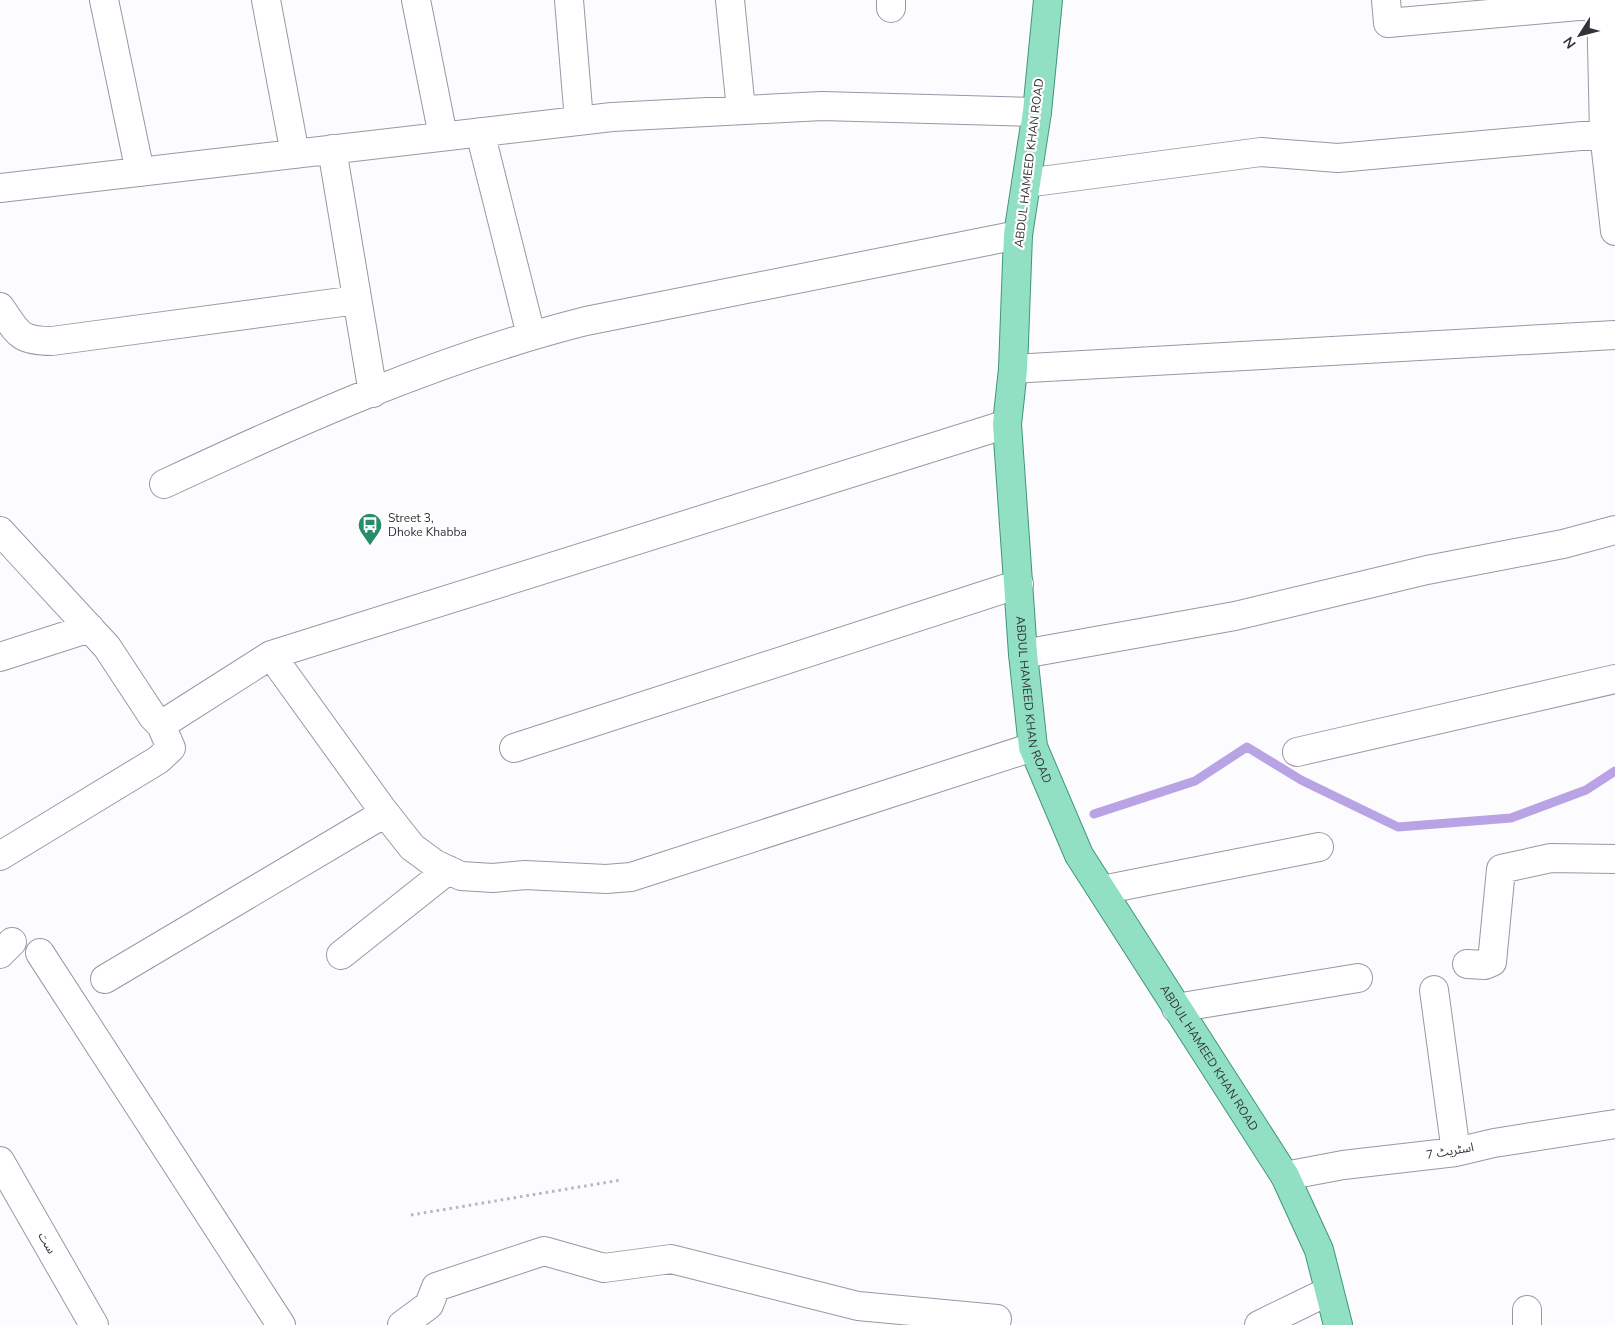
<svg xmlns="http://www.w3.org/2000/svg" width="1615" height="1325" font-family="'Nunito Sans','Noto Sans Arabic',sans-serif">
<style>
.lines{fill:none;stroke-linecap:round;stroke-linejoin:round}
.stream{stroke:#b9a3e4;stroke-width:9}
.minor-casing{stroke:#9b96a6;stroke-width:30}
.major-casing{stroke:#40967a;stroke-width:30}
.path{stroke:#b7b6ba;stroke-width:3;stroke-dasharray:2.5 4;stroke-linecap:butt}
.minor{stroke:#fff;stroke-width:28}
.major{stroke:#91e0c4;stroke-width:28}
.labels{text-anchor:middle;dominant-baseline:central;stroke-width:4.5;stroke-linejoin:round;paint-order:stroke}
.street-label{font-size:12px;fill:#343239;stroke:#fff}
.poi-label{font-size:12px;fill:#343239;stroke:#fff;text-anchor:start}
</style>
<rect width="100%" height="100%" fill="#fcfbfe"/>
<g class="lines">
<!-- stream -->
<path class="stream" d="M1094,814L1195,781L1247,747L1301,780L1398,827L1511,818L1586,790L1615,771"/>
<defs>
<path id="minor" d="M104,0L140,172
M266,0L295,154
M416,0L443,136
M569,0L579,121
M730,0L741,110
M891,0V8
M1386,0L1388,23L1601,4
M1601,0L1604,133L1615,231
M480,132L531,335
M332,149L373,393
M1026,183L1261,152L1338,158L1615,133
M0,188L612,117L822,106L1037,112
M0,307C18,333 18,341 52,341L357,300
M1013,369L1615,335
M164,484C301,420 439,358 586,321L1018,235
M0,531L107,647L153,717L161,725L171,748L158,760L0,856
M1023,654L1235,616L1427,570L1563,544L1615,530
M271,655L382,809L412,847L435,864L461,876L493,878L525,875L606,879L631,877L1033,747
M0,657L90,628
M161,725L271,655L1007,424
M514,748L1019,584
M1297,752L1615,679
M1102,890L1319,847
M40,953L281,1325
M0,954L12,942
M341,955L448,870
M1467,964L1485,965L1492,962L1501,869L1551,858L1615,859
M105,979L385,813
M1434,990L1456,1152
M1176,1008L1358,978
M0,1161L94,1325
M1285,1176L1343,1165L1456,1152L1494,1143L1615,1124
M1527,1310V1325
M402,1325L429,1305L436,1287L544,1251L604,1268L671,1259L858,1306L997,1319
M1259,1325L1329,1291"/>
<g id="major">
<path id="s1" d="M1048,0L1037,112L1018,235L1013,369L1007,424L1023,654L1033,747L1079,855L1285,1176L1319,1250L1338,1325"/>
</g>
</defs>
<!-- minor casing -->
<use href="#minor" class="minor-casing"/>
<!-- major casing -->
<use href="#major" class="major-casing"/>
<!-- path -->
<path class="path" d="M411,1215L621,1180"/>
<!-- minor -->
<use href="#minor" class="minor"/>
<!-- major -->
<use href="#major" class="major"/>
</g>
<!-- icons -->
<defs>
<symbol id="bus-pin" viewBox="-11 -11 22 30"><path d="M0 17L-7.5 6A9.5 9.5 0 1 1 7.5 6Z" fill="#258d6a" stroke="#fff"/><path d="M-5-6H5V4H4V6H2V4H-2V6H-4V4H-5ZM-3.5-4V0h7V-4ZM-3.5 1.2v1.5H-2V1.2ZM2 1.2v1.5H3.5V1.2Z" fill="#fff"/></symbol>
</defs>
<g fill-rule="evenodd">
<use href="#bus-pin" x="356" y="511" width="28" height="38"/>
</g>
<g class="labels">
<!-- street labels -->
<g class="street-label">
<text transform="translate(1029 163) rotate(-83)">ABDUL HAMEED KHAN ROAD</text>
<text stroke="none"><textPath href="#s1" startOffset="704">ABDUL HAMEED KHAN ROAD</textPath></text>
<text stroke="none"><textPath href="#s1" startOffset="1109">ABDUL HAMEED KHAN ROAD</textPath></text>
<text transform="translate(1450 1151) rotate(-10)">اسٹریٹ 7</text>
<text transform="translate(47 1243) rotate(60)">ست</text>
</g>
<!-- poi labels -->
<g class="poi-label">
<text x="388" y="518">Street 3,<tspan x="388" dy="14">Dhoke Khabba</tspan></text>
</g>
</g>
<!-- north arrow -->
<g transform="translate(1580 35) rotate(234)" stroke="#ffffff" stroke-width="4" paint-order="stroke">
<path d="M0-4L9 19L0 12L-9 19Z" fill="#343239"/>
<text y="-8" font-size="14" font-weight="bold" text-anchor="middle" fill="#343239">N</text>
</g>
</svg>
